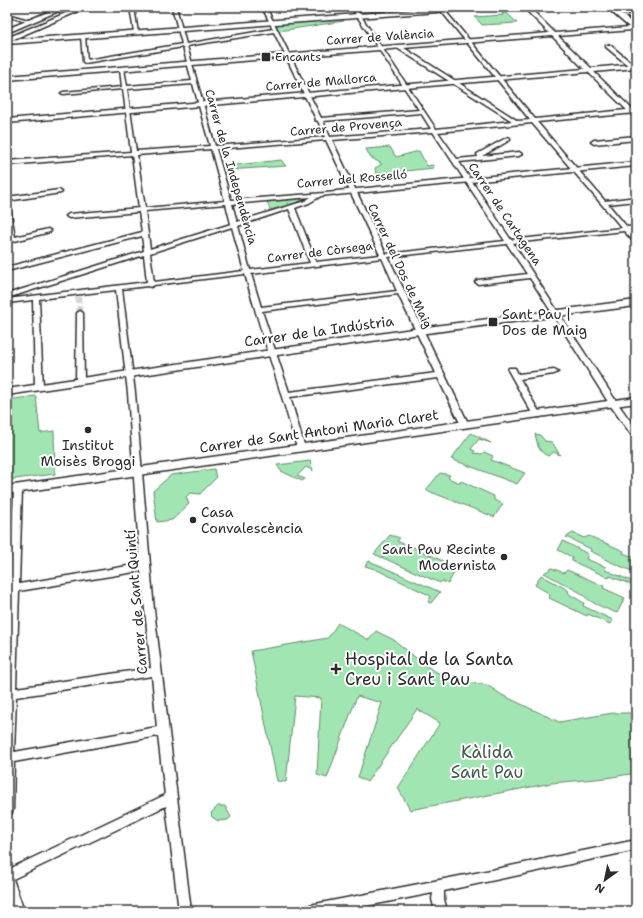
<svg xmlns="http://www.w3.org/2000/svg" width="643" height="918" font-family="'Shantell Sans',sans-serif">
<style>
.green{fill:#a1e6b2;stroke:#66886e}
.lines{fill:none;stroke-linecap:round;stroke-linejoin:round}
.street-tunnel{stroke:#d5d5d5;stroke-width:6;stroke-dasharray:6 3;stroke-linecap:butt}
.street-casing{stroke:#2b2b2b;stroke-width:3}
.secondary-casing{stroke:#2b2b2b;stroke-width:3}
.primary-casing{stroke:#2b2b2b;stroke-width:3}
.street{fill:#fff;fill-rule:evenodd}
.secondary{fill:#fff;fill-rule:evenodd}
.primary{fill:#fff;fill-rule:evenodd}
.poi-dot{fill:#2b2b2b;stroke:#fff;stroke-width:1.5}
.labels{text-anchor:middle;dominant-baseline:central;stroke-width:4;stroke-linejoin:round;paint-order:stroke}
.far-street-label{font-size:12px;fill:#2b2b2b;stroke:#fff}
.far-poi-label{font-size:12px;fill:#2b2b2b;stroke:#fff;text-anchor:start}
.poi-label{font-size:14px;fill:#2b2b2b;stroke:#fff;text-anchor:start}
.street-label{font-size:14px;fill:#2b2b2b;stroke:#fff}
.near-poi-label{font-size:17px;fill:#2b2b2b;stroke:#fff;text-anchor:start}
.near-park-label{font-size:17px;fill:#485a4d;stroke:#fff}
</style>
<rect width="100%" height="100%" fill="#fff"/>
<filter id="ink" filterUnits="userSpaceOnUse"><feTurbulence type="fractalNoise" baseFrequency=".025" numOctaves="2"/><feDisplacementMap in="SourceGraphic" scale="8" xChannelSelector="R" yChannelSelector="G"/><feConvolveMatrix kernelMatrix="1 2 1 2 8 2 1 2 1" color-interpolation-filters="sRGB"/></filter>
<g filter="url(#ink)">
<!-- green -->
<path class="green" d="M502,13H507L517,23L482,25L475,17L503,15Z
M342,19L344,21L279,31L275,24Z
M390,147L396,157L419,151L427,166L433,165L434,168L376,174L375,168L382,164L370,157L366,149Z
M281,160L286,166L228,170V166Z
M310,198L290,205L287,202L288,205L270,210L267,202Z
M36,396L40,433L54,431L55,474L7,480V400Z
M471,433L491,443L479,439L471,449L475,451L474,453L482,454L484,452L493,456L491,460L525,473L517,484L451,459Z
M535,434L540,435L545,441L552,442L560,455L554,452L548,456C537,451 538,445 535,434Z
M310,461L313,471L306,467L297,476L305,479L302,481L281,471L277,465Z
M214,469L216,478L200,494L190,493L186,497L189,504L172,520L157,522L153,491L171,475Z
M440,473L450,475L448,478L460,483L461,481L494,496V500L503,504L494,517L426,490Z
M573,533L584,538L589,536L624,551L623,553L636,558V573L602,558L603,557L590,551L591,549L566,537Z
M390,535L400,538L397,541L410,547L411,546L445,562L444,566L455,571L448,584L442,581L440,583L374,554Z
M563,541L588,554L586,559L606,567L605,570L634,582L632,585L610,576L609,578L572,561V557L558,550Z
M369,561L440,592L431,603L428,602L431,596L375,569L365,566Z
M552,568L564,573L567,570L604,586L603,588L625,598L617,613C604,608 590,603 581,593L544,573Z
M541,575L568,590L569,594L584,603L583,606L613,620L610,624L588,614L587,616L549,598L550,594L535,585Z
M338,623L369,640L376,631L394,640L426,666L442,675L462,682L487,685L502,695L559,722L613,713H636V773L606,778L552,783L410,810L398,788L440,723L417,709L367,782L358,777L382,703L357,696L327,778L317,775L321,698L295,696L286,782L277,781L251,651L328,638Z
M218,806H225L231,817L228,820L218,821L212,817L211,813Z"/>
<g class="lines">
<!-- street-tunnel -->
<path class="street-tunnel" d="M78,297L80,313"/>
<defs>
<path id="street" d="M50,7H55L59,10L56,11Z
M130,7H134L138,33L134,32Z
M172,7H176L186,44L273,29L262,7H266L321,118L419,110L351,7H355L436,129L512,121L397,48V46H401L518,121L530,120L438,7H442L535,119L636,109V113L537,122L605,201L636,197V201L608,204L627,227L636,226V230H630L636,237V243L634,242L624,231L513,243L616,401L636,429V438L633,437L610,405L530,278L478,284L475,282L478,280L527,274L507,244L388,257L469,425L468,427H462L461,425L438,378L290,397L305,448L301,451L297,448C281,390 261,333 245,274L154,285L151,287L148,286L122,289L135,393L154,610L191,911H179L166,806L13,879L24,911H12L7,897V870L165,795L158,736L14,762L13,810L11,814L7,815V667L10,592L7,593V585H10L14,489L15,487L18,486L22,489L19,584L140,564L128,393L116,290L39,299L43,387L39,389L35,387L33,300L7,303V299L147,282L144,255L7,298V294L144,251L142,236L7,271V267L142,232L139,212L69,218L66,216L69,214L139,208L132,155L7,165V161L131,152L123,89L63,94L61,93L63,92L122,87L120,69L122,68L124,69L127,86L192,81L183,47L85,63L83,62L81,36L83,35L85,36L87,60L182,44ZM274,32L316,119L315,120L318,121L325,137L215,146L187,46ZM193,84L210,146L136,151L127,89ZM421,113L431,129L330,137L323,121ZM532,123L622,228L511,240L459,162L519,156L522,154L519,152L483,156H482L510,140V138L508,137L477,154L478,157L457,159L438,132ZM433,132L505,241L386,254L332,140ZM326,140L380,255L316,262L295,208L309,203L321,196L338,194V192L231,200L216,149ZM211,149L225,201L145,208L137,155ZM311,197L305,201L237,222L232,204ZM226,204L231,224L150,249L145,211ZM289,209L310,263L250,270L238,226ZM232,227L244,271L154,282L150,253ZM382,258L397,291L261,307L251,274ZM398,294L436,373L289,392L262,311ZM141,571L151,668L16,688L19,591ZM152,676L157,727L14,752L16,697Z
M389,7H396L392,8L387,15H385Z
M7,14L32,21V22L30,23L7,16Z
M636,14V16L620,17L618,16Z
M606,45H610L634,65V67H630L606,47Z
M636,136V140L594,144L591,142L594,140Z
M59,190L62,192L61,193L7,201V197Z
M7,206L10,208L15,237L48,229L51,231L50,232L7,243V239H9L7,227Z
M80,311L83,313L84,381L80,383L76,381L77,313Z
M509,368H515L518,374L554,370L558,372L554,374L520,379L541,415L540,417H537L533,415L508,370Z
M636,840V850L444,891V899L447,911H435L432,899L433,893L341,911H304L306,907L310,905L491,870Z"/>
<path id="secondary" d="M80,7H88L7,42V38Z
M523,7H529L555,33L629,27L606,7H612L636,26V32L632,30L558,36L591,68L636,64V68L594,72L636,113V119L588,72L7,123V119L584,69L552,36L7,80V76L549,33Z
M636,162V166L336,195L332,193L336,191Z
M636,300V306L419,334L7,395V389L419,328Z
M636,397V403L7,494V486Z"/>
<path id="primary" d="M60,7H68L7,33V29Z
M453,7H481L478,9L7,44V40Z"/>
</defs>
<!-- street casing -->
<use href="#street" class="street-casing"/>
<!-- secondary casing -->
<use href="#secondary" class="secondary-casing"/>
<!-- primary casing -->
<use href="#primary" class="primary-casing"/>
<!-- street -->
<use href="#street" class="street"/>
<!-- secondary -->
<use href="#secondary" class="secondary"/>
<!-- primary -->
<use href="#primary" class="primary"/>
</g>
</g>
<!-- markers -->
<g class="poi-dot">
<rect x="261" y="52" width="10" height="10" rx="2"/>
<rect x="488" y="317" width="10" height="10" rx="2"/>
<circle cx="88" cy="430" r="4"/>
<circle cx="193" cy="520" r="4"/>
<circle cx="504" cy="557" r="4"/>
<path d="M334 663h4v4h4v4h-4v4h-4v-4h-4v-4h4z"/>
</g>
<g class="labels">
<!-- far-street labels -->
<g class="far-street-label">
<text transform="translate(380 37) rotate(-4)">Carrer de València</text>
<text transform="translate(321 82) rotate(-5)">Carrer de Mallorca</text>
<text transform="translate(346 127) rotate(-5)">Carrer de Provença</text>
<text transform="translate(231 167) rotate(74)">Carrer de la Independència</text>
<text transform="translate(352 179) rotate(-5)">Carrer del Rosselló</text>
<text transform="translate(505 214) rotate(56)">Carrer de Cartagena</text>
<text transform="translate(320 252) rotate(-7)">Carrer de Còrsega</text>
<text transform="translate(400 266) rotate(65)">Carrer del Dos de Maig</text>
</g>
<!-- far-poi labels -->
<g class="far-poi-label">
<text x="275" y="57">Encants</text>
</g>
<!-- poi labels -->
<g class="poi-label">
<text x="502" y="314">Sant Pau |<tspan x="502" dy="16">Dos de Maig</tspan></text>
<text x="88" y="445" text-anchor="middle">Institut<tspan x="88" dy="16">Moisès Broggi</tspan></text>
<text x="201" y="512">Casa<tspan x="201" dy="16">Convalescència</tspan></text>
<text x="496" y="549" text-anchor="end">Sant Pau Recinte<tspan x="496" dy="16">Modernista</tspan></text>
</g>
<!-- street labels -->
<g class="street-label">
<text transform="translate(319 331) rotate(-8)">Carrer de la Indústria</text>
<text transform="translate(319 431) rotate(-8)">Carrer de Sant Antoni Maria Claret</text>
<text transform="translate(136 602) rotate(-95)">Carrer de Sant Quintí</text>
</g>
<!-- near-poi labels -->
<g class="near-poi-label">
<text x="345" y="659">Hospital de la Santa<tspan x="345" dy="20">Creu i Sant Pau</tspan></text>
</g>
<!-- near-park labels -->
<g class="near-park-label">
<text x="487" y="752">Kàlida<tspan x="487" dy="20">Sant Pau</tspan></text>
</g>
</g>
<!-- margin -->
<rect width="643" height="918" fill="none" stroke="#fff" stroke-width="24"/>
<rect x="12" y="12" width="619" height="894" fill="none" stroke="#2b2b2b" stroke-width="1.5" filter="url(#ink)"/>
<!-- north arrow -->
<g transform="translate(605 880) rotate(213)" stroke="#ffffff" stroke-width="3" paint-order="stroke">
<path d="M0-3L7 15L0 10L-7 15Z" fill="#2b2b2b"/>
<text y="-6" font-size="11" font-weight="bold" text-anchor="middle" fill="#2b2b2b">N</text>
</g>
</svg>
